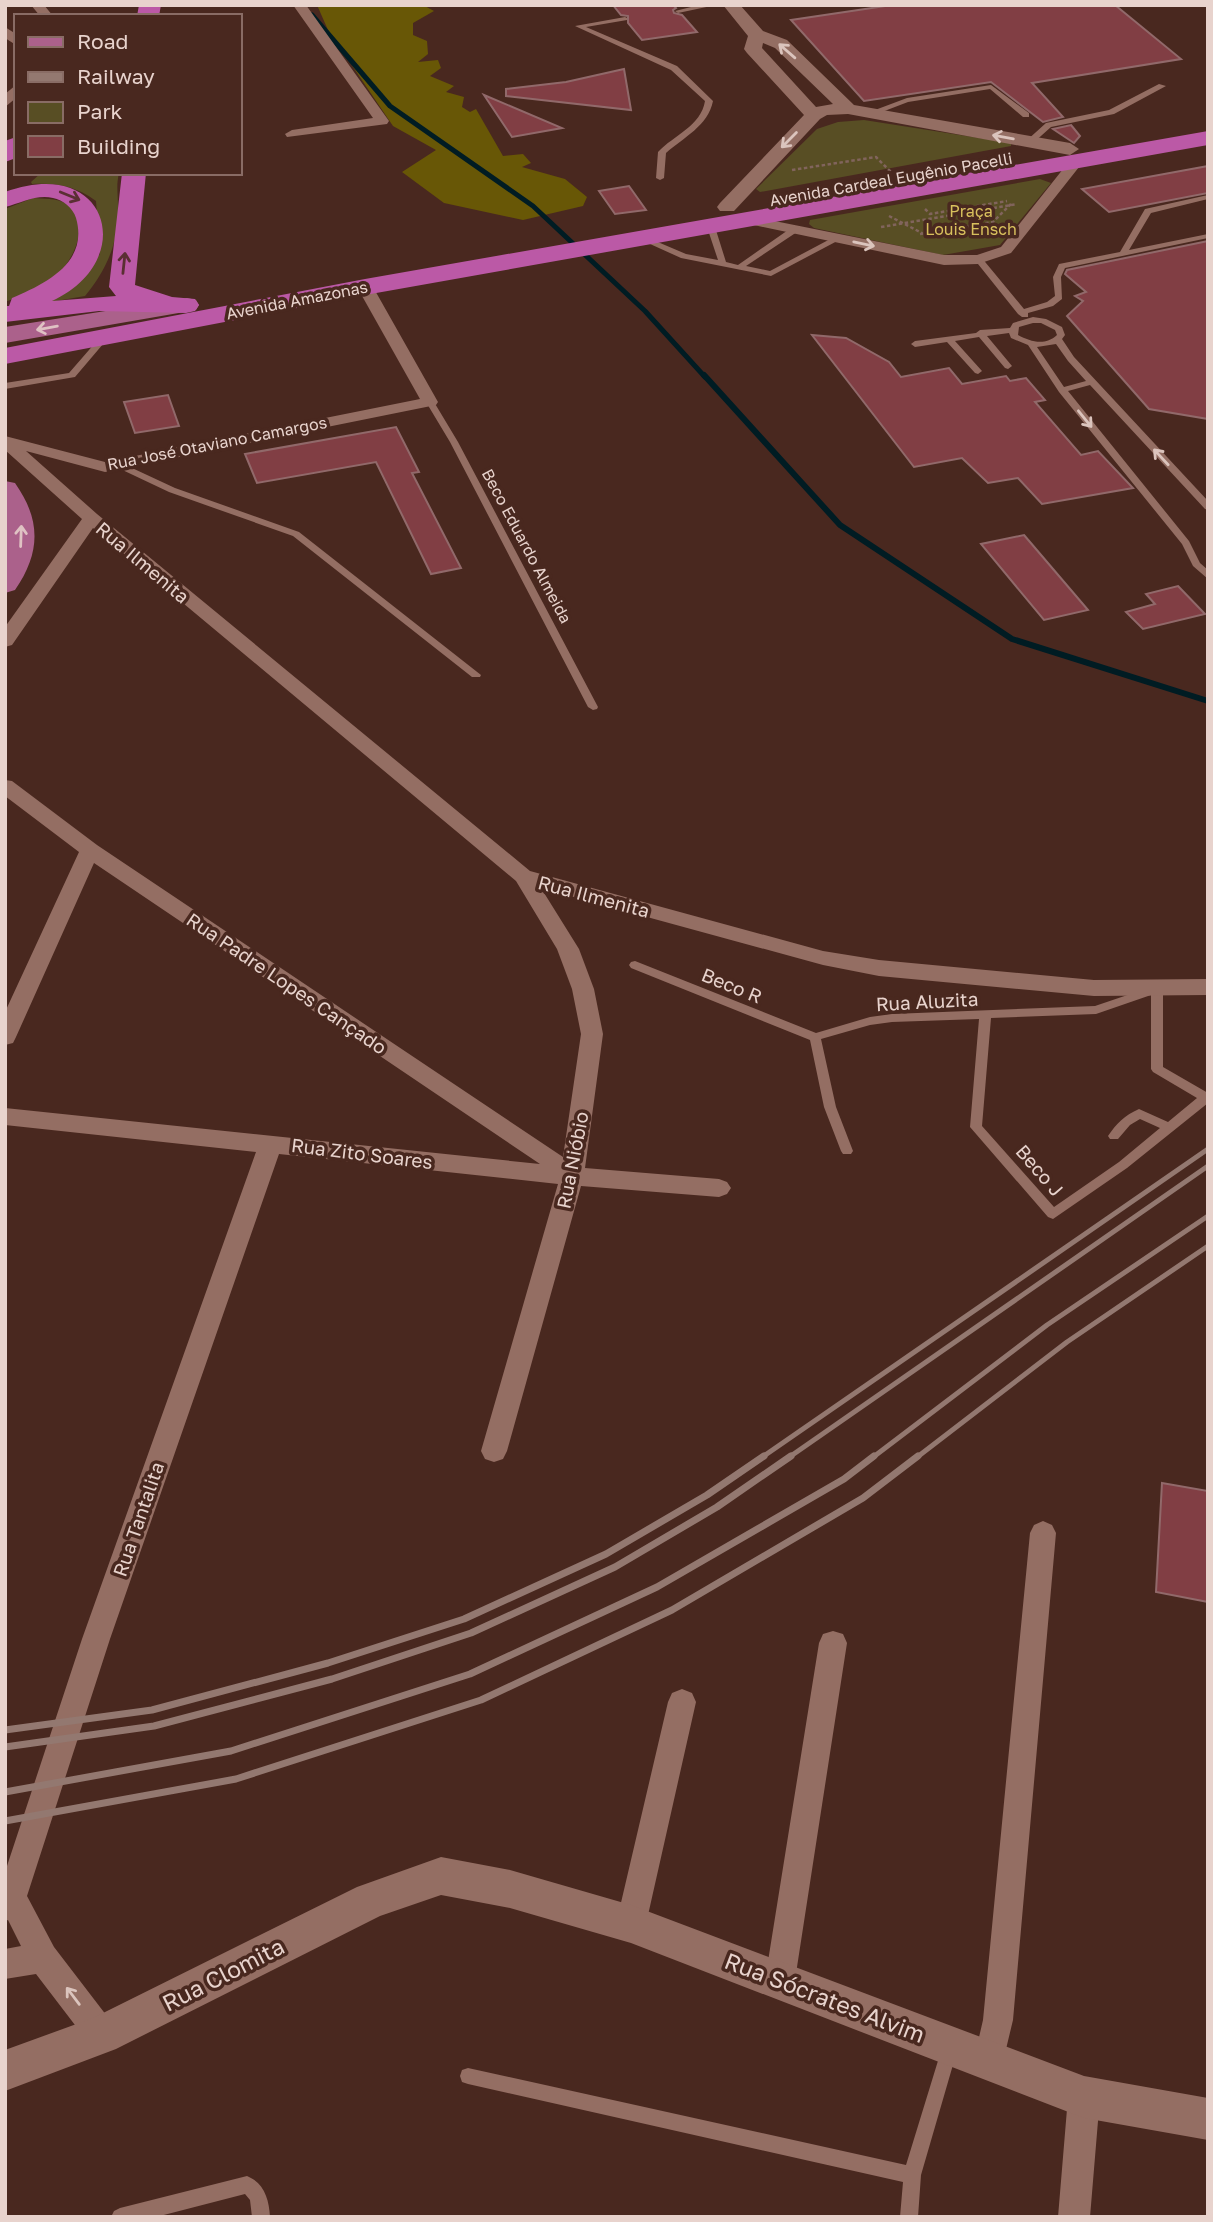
<svg xmlns="http://www.w3.org/2000/svg" width="1213" height="2222" font-family="'Golos Text',sans-serif">
<style>
.green{fill:#584e24}
.forest{fill:#685706}
.lines{fill:none;stroke-linecap:round;stroke-linejoin:round}
.stream-far1{stroke:#001c23;stroke-width:5}
.stream{stroke:#001c23;stroke-width:6}
.building{fill:#813e44;stroke:#91696a;stroke-width:2}
.path{stroke:#81645c;stroke-width:2.5;stroke-dasharray:3.5 2.5;stroke-linecap:butt}
.service{fill:#946e63;fill-rule:evenodd}
.minor{fill:#946e63;fill-rule:evenodd}
.tertiary{fill:#946e63;fill-rule:evenodd}
.primary{fill:#ab618b;fill-rule:evenodd}
.motorway{fill:#bb59a6;fill-rule:evenodd}
.rail-far1{stroke:#937870;stroke-width:5}
.rail{stroke:#937870;stroke-width:7}
.oneway{stroke:#dbc4bd}
.oneway2{stroke:#5a2f33}
.oneway3{stroke:#dfc2c3}
.labels{text-anchor:middle;dominant-baseline:central;stroke-width:7;stroke-linejoin:round;paint-order:stroke}
.far-street-label{font-size:16px;fill:#e8d3cd;stroke:#49281f}
.far-park-label{font-size:16px;fill:#d8c05d;stroke:#49281f}
.street-label{font-size:19px;fill:#e8d3cd;stroke:#49281f}
.near-street-label{font-size:23px;fill:#e8d3cd;stroke:#49281f}
</style>
<rect width="100%" height="100%" fill="#49281f"/>
<!-- green -->
<path class="green" d="M864,120L1011,143V146L760,192L756,189L817,129L838,122Z
M41,173H119C116,186 118,193 118,206C120,240 106,271 85,296L45,303L73,288L100,254L96,201C75,186 58,183 32,184L31,182Z
M1040,179L1051,183L1000,245L943,255L814,228L809,224L810,220Z
M33,198C43,199 56,198 65,203C94,221 73,262 54,278C41,290 22,295 5,302V209Z"/>
<!-- forest -->
<path class="forest" d="M317,5H423L434,11L413,23V35L427,41L428,54L418,62L438,60L441,68L430,76L454,86L446,92L464,97L462,107L470,112L476,109L503,156L523,154L531,163L522,167L565,179L587,197L583,206L523,220L444,203L402,172L436,150L393,126L328,30Z"/>
<g class="lines">
<!-- stream-far1 -->
<path class="stream-far1" d="M312,15L390,106L533,206L645,311L705,377"/>
<!-- stream -->
<path class="stream" d="M704,375L840,525L1012,639L1208,701"/>
</g>
<!-- building -->
<path class="building" d="M613,5H673L676,8L673,10L674,13L682,15L697,32L642,40L628,23V16L621,15Z
M892,5H1115L1181,59L1032,83L1063,117L1043,122L991,82L864,101L791,20Z
M624,69L631,110L506,96V89L566,82Z
M484,95L562,128L512,137Z
M1071,125L1080,136L1074,143L1053,129Z
M1208,166V193L1109,212L1082,189Z
M629,186L646,210L615,214L599,191Z
M1208,241V419L1149,409L1067,316L1083,301L1075,296L1086,292L1065,274L1067,270Z
M812,335L846,338L889,362L901,377L949,368L962,384L1006,376L1010,381L1026,378L1045,400L1035,402L1081,455L1098,451L1133,488L1042,504L1018,478L988,483L962,458L914,467Z
M168,395L179,426L135,433L124,402Z
M396,427L419,472L412,473L461,568L431,574L376,462L257,483L245,454Z
M1024,535L1088,610L1044,620L981,544Z
M1178,586L1205,614L1143,629L1126,612L1155,604L1146,594Z
M1162,1483L1208,1491V1602L1156,1592Z"/>
<g class="lines">
<!-- path -->
<path class="path" d="M792,170L876,157L891,172
M925,209L930,214L1007,201
M889,216L922,233
M881,227L1017,204
M920,234L993,222L1011,204"/>
<!-- service -->
<path class="service" d="M699,5H716L678,13L675,11Z
M625,17L627,18V20L586,27L677,66L713,101C708,126 684,137 666,153L664,178L660,180L656,178L658,152C674,135 701,126 705,101L671,70L575,26Z
M1159,84L1166,86L1114,114L1051,127L1032,144L1025,142L1046,123L1109,110Z
M991,85L1029,113V117H1023L990,89L908,102L874,115L867,113L907,98Z
M1208,195V199L1151,213L1129,250L1208,234V238L1065,268L1061,277L1062,299L1053,306L1028,313V317H1022L1018,314L974,259L981,257L1024,309L1047,302L1055,296L1053,277L1059,264L1120,252L1145,209Z
M708,225L715,227L726,262L738,265L791,228H797V232L746,266L770,271L834,237L841,239L771,276L681,258L639,239L646,237L686,254L718,260L707,227Z
M1033,317L1046,319L1062,327L1065,335L1062,339L1074,357L1208,501V510L1205,509L1090,385L1068,391L1189,541L1200,563L1208,570V579L1193,566L1182,544L1059,392L1028,345L1011,338L1009,333L987,336L1012,366L1008,369L1005,368L979,337L955,341L982,371L978,374L975,373L947,342L915,347L911,344L915,341L976,333L980,330L1010,328L1013,323ZM1033,323H1041L1055,330L1057,335C1045,346 1031,342 1018,335L1019,327ZM1056,344L1068,361L1086,381L1064,387L1037,347Z
M102,335L109,337L75,377L5,389V383L69,373Z
M430,399L434,402L458,442L598,707L597,709L593,710L588,707L450,442L426,402Z
M117,461L175,488L299,532L481,675L480,677H472L293,536L169,492L114,466V462Z
M635,961L816,1033L870,1017L892,1014L1095,1006L1157,985L1163,989V1067L1208,1093V1103L1127,1168L1053,1219L1048,1217L970,1127L979,1019L892,1022L870,1025L821,1039L836,1107L853,1151L851,1154H843L841,1151L824,1107L810,1040L631,968L629,965L631,962ZM1151,995V1069L1153,1072L1197,1098L1168,1122L1139,1109C1125,1115 1116,1124 1108,1136L1110,1139H1118L1130,1125L1140,1119L1160,1128L1119,1162L1054,1207L982,1126L991,1018L1096,1014Z
M949,2043L955,2045L957,2051L921,2175L918,2217H900L903,2182L468,2084L462,2082L460,2076L462,2070L468,2068L906,2165L941,2051L943,2045Z
M247,2176C264,2183 269,2199 270,2217H252L250,2200L245,2194L156,2217H111L114,2211L120,2208Z"/>
<!-- minor -->
<path class="minor" d="M31,5H44L53,16H40Z
M293,5H306L389,121L387,124L287,137L285,134L292,130L373,118Z
M5,27L16,34V45L5,38Z
M16,85V98L5,107V94Z
M1076,158L1083,162L1011,253L978,264L944,265L749,224L742,220L749,216L944,255H977L1001,247L1071,159Z
M365,282L373,287L438,402L436,405L105,472L26,451L97,514L530,871L823,951L879,960L1094,980L1208,979V995L1094,996L879,976L823,965L541,888L579,949L594,989L603,1034L585,1168L719,1179L727,1182L731,1188L727,1194L719,1197L581,1186L507,1451L503,1459L494,1462L485,1459L481,1451L558,1184L279,1154L110,1639L27,1896L54,1947L113,2024L118,2035L113,2046L102,2051L91,2046L36,1974L5,1979V1949L21,1946L8,1920L5,1921V1872L82,1639L256,1152L5,1125V1108L540,1164L94,863L16,1037L13,1043L5,1045V1012L79,852L5,796V780L12,781L97,845L563,1157L581,1034L572,989L557,949L516,881L93,528L12,645L5,647V627L82,519L5,450V436L105,462L420,399L357,287Z
M1043,1521L1052,1525L1056,1533L1013,2020L1001,2070L990,2075L979,2070L974,2059L983,2020L1030,1533L1034,1525Z
M833,1631L843,1634L847,1643L795,1980L791,1991L780,1995L769,1991L765,1980L819,1643L823,1634Z
M682,1689L692,1693L696,1702L646,1924L642,1934L631,1939L620,1934L616,1924L668,1702L672,1693Z
M1084,2081L1095,2086L1100,2097L1090,2217H1058L1068,2097L1073,2086Z"/>
<!-- tertiary -->
<path class="tertiary" d="M723,5H740L763,31L787,40L854,105L1070,143L1079,149L1070,155L848,114L827,115L820,119L734,211H720L717,207L720,203L804,115L747,53L744,49L748,36ZM763,43L775,48L833,104L816,107L762,48Z
M441,1857L510,1870L631,1905L1084,2076L1208,2098V2140L1084,2118L631,1943L510,1908L441,1895L380,1916L116,2049L5,2091V2050L93,2018L357,1887Z"/>
<!-- primary -->
<path class="primary" d="M187,298L196,300L199,305L196,310L5,343V327Z
M5,481L15,483C41,520 41,552 15,590L5,593Z"/>
<!-- motorway -->
<path class="motorway" d="M139,5H161L159,16H137Z
M1208,131V145L365,295L5,364V348L365,279Z
M16,137V158L5,162V141Z
M122,173H146L135,285L172,297L195,299L199,305L195,311L186,313L99,311L5,322V306H9L12,298C45,284 89,263 76,218C73,208 63,200 53,198C37,194 21,203 5,207V192C109,154 139,261 52,301L116,296L109,287Z"/>
<!-- rail-far1 -->
<path class="rail-far1" d="M761,1458L1208,1149
M788,1458L1208,1166
M872,1458L1047,1325L1208,1216
M916,1458L1067,1342L1208,1246"/>
<!-- rail -->
<path class="rail" d="M5,1730L152,1710L328,1663L464,1619L606,1554L707,1495L764,1456
M5,1747L154,1726L332,1679L471,1633L615,1567L717,1507L791,1456
M5,1792L231,1751L470,1674L657,1587L844,1479L874,1456
M5,1821L236,1779L481,1700L672,1610L863,1498L918,1456"/>
</g>
<!-- one-way arrows -->
<defs><path id="oneway-shaft" d="M-6 0H5M1.5-3L5.5 0L1.5 3" fill="none" stroke-width="1.6" stroke-linecap="round" stroke-linejoin="round" transform="scale(1.75)"/></defs>
<g class="oneway">
<use href="#oneway-shaft" transform="translate(787 51) rotate(-139)"/>
<use href="#oneway-shaft" transform="translate(1003 137) rotate(-170)"/>
<use href="#oneway-shaft" transform="translate(789 140) rotate(135)"/>
<use href="#oneway-shaft" transform="translate(864 244) rotate(12)"/>
<use href="#oneway-shaft" transform="translate(1085 419) rotate(51)"/>
<use href="#oneway-shaft" transform="translate(1161 457) rotate(-133)"/>
<use href="#oneway-shaft" transform="translate(73 1996) rotate(-127)"/>
</g>
<g class="oneway2">
<use href="#oneway-shaft" transform="translate(70 196) rotate(22)"/>
<use href="#oneway-shaft" transform="translate(124 263) rotate(-84)"/>
</g>
<g class="oneway3">
<use href="#oneway-shaft" transform="translate(47 328) rotate(170)"/>
<use href="#oneway-shaft" transform="translate(21 536) rotate(-88)"/>
</g>
<g class="labels">
<!-- far-street labels -->
<g class="far-street-label">
<text transform="translate(891 179) rotate(-10)">Avenida Cardeal Eugênio Pacelli</text>
<text transform="translate(297 300) rotate(-11)">Avenida Amazonas</text>
<text transform="translate(217 443) rotate(-11)">Rua José Otaviano Camargos</text>
<text transform="translate(527 546) rotate(62)">Beco Eduardo Almeida</text>
</g>
<!-- far-park labels -->
<g class="far-park-label">
<text x="971" y="211">Praça<tspan x="971" dy="18">Louis Ensch</tspan></text>
</g>
<!-- street labels -->
<g class="street-label">
<text transform="translate(143 562) rotate(40)">Rua Ilmenita</text>
<text transform="translate(594 896) rotate(15)">Rua Ilmenita</text>
<text transform="translate(287 983) rotate(34)">Rua Padre Lopes Cançado</text>
<text transform="translate(732 985) rotate(22)">Beco R</text>
<text transform="translate(927 1001) rotate(-3)">Rua Aluzita</text>
<text transform="translate(362 1153) rotate(7)">Rua Zito Soares</text>
<text transform="translate(572 1160) rotate(-79)">Rua Nióbio</text>
<text transform="translate(1040 1170) rotate(49)">Beco J</text>
<text transform="translate(138 1519) rotate(-71)">Rua Tantalita</text>
</g>
<!-- near-street labels -->
<g class="near-street-label">
<text transform="translate(223 1974) rotate(-27)">Rua Clomita</text>
<text transform="translate(825 1997) rotate(21)">Rua Sócrates Alvim</text>
</g>
</g>
<!-- border -->
<rect width="1213" height="2222" fill="none" stroke="#e8d3cd" stroke-width="14"/>
<!-- legend -->
<rect x="14" y="14" width="228" height="161" fill="#49281f" stroke="#896c65" stroke-width="2"/>
<rect x="28" y="37" width="35" height="10" fill="#ab618b" stroke="#896c65" stroke-width="2"/>
<text x="77" y="49" font-size="21" fill="#e8d3cd">Road</text>
<rect x="28" y="72" width="35" height="10" fill="#937870" stroke="#896c65" stroke-width="2"/>
<text x="77" y="84" font-size="21" fill="#e8d3cd">Railway</text>
<rect x="28" y="102" width="35" height="21" fill="#584e24" stroke="#896c65" stroke-width="2"/>
<text x="77" y="119" font-size="21" fill="#e8d3cd">Park</text>
<rect x="28" y="136" width="35" height="21" fill="#813e44" stroke="#896c65" stroke-width="2"/>
<text x="77" y="154" font-size="21" fill="#e8d3cd">Building</text>
</svg>
